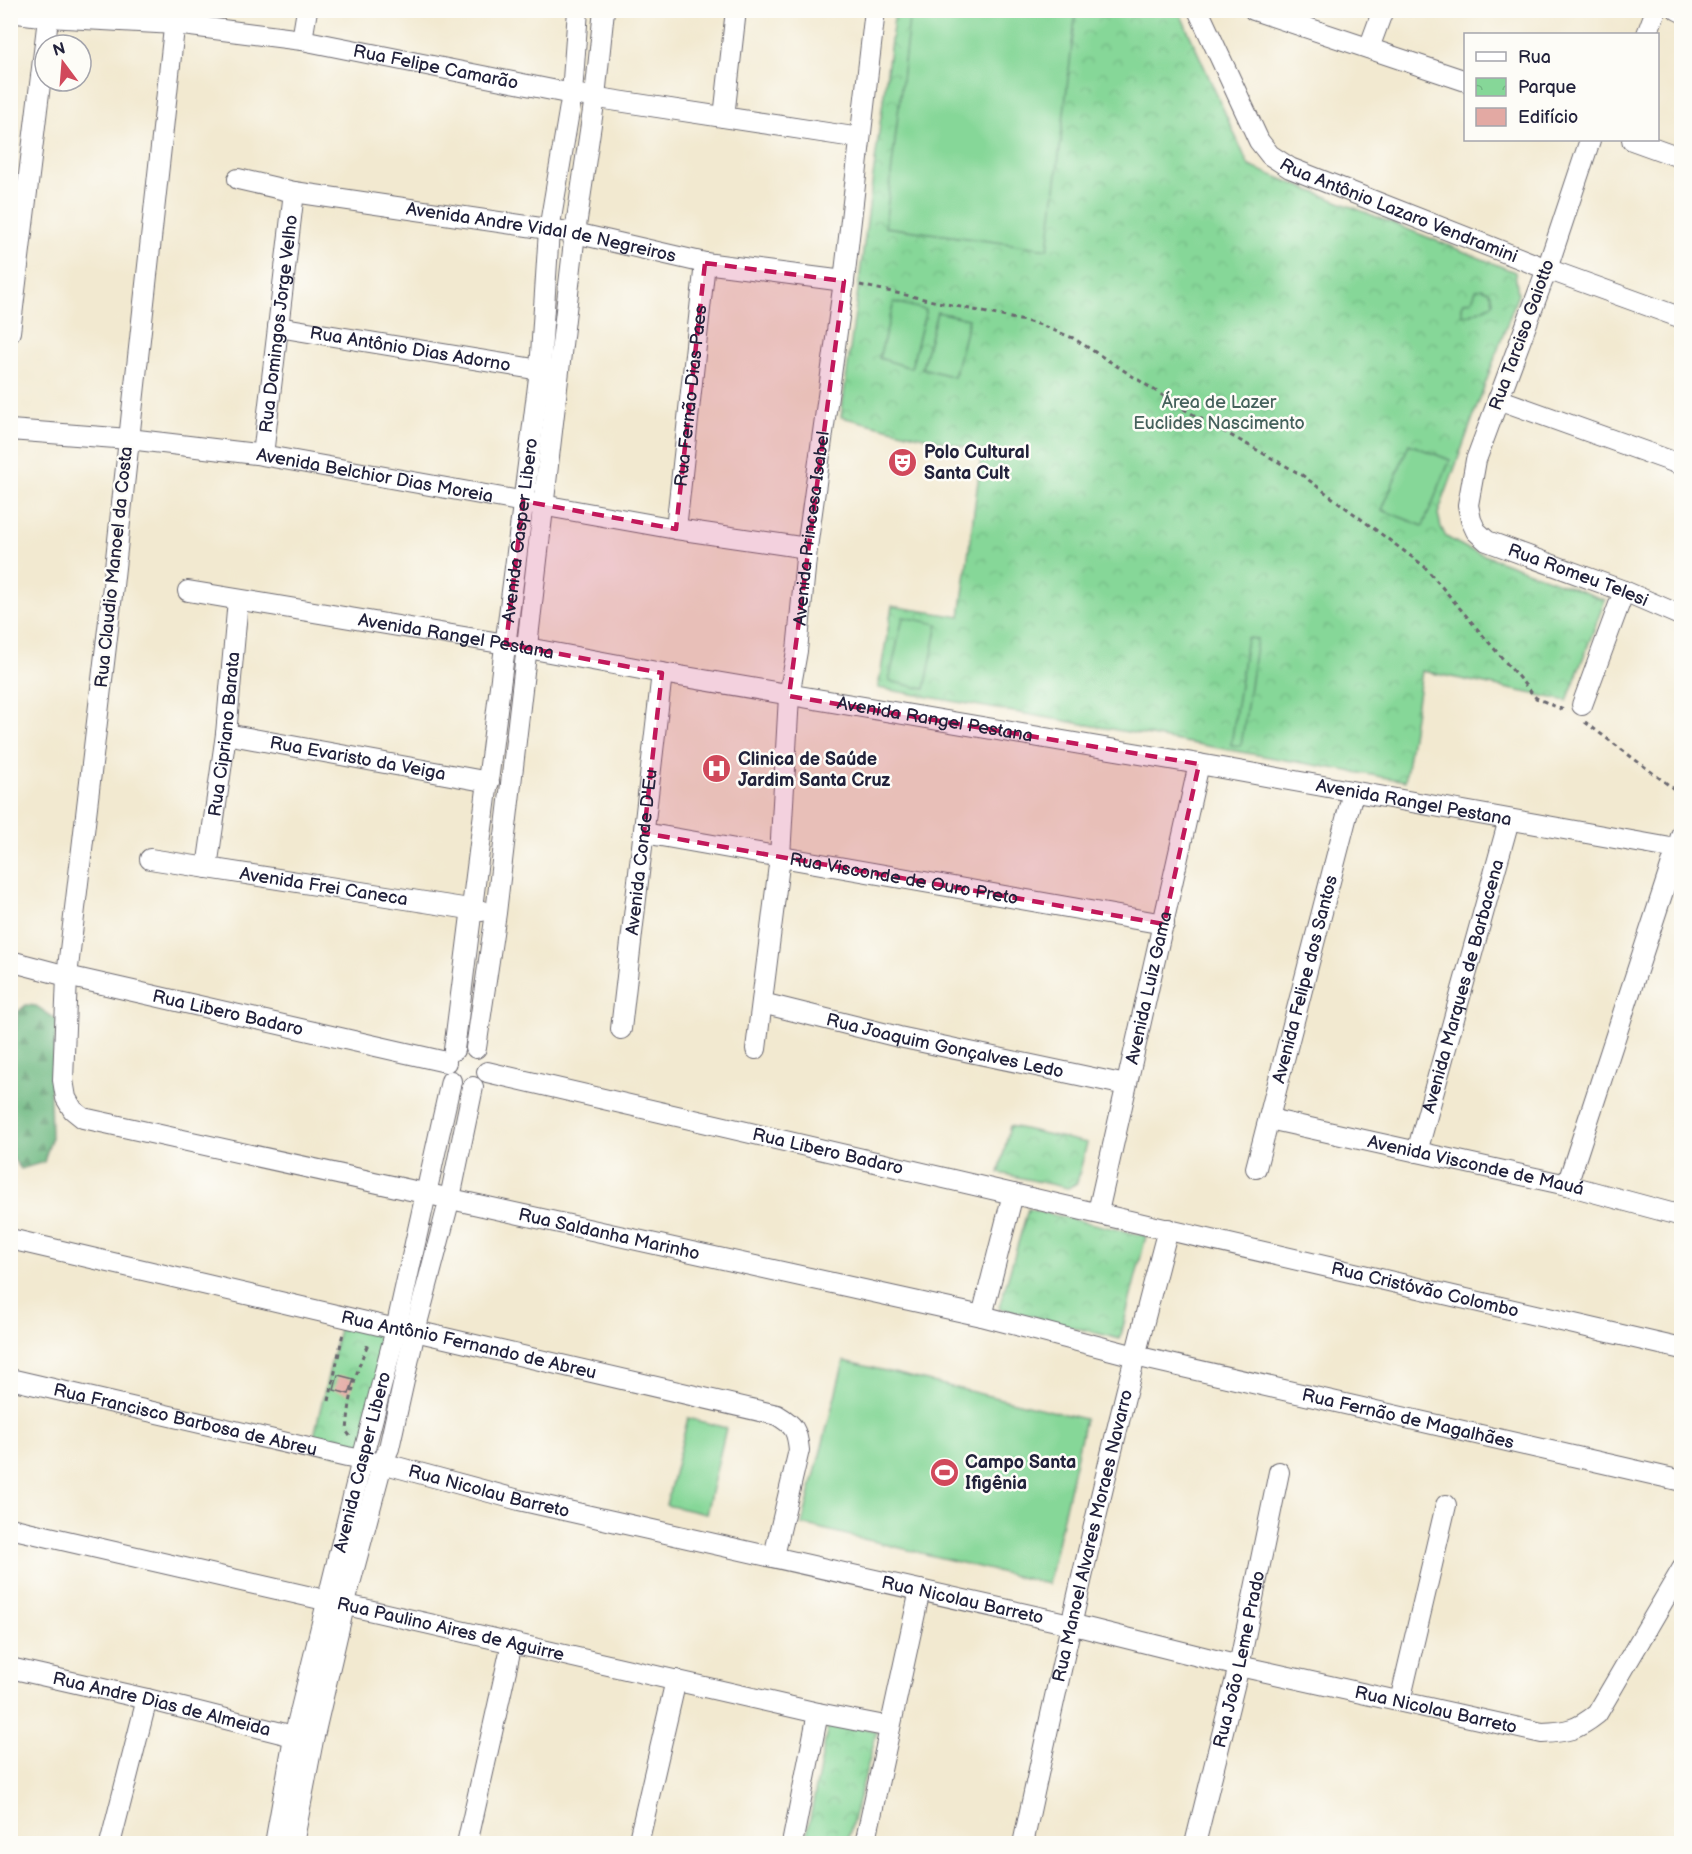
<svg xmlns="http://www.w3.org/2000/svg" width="1692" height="1854" font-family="'Balsamiq Sans',sans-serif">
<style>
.forest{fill:url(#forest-firs);stroke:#476d5e;stroke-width:1.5}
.park{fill:url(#park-crowns);stroke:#547c6a;stroke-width:1.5}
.pitch{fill:#86d798;stroke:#547c6a;stroke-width:1.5}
.building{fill:#e3a9a3}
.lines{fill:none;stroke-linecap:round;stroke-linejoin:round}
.minor-casing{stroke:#6b686f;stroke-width:22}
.path{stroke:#6b686f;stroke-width:3;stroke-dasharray:4.5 4.5;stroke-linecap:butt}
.minor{stroke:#fff;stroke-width:20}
.marked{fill:#c2185b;fill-opacity:0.2;stroke:#c2185b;stroke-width:4.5;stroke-dasharray:12 8;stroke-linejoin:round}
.labels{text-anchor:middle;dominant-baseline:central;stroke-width:5;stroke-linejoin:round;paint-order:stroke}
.street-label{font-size:18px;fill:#22223b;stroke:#fdfcf7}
.park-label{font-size:18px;fill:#45615c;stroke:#fdfcf7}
.poi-label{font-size:18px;font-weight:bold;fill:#22223b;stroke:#fdfcf7;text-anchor:start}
</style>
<defs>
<pattern id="forest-firs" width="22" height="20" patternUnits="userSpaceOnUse" patternTransform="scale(1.5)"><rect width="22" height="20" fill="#6cb880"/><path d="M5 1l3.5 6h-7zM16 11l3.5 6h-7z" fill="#58956a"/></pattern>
<pattern id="park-crowns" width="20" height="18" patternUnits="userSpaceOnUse" patternTransform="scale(1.5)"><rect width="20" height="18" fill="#86d798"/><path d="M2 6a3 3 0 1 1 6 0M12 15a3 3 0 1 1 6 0" fill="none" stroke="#73b884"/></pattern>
</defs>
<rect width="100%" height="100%" fill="#fdfcf7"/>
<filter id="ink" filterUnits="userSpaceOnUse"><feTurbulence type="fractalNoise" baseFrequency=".0167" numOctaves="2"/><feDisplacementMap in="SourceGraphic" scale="12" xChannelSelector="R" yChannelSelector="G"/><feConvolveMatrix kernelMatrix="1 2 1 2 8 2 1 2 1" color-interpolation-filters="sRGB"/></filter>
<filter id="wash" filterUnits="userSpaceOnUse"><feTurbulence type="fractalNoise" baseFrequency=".008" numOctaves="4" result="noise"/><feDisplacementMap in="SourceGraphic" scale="24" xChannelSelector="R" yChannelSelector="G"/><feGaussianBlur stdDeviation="1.35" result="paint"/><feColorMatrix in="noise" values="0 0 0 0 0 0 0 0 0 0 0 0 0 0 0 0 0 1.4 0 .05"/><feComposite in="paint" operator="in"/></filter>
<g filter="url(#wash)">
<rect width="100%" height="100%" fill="#f2e9d0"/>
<!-- forest -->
<path class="forest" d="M26,1005L36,1006L57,1020L50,1095L51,1139L44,1162L21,1169L11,1156V1068L18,1012Z"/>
<!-- park -->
<path class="park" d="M895,11H1179L1249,166L1515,272L1518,294L1438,514L1441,527L1446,537L1468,549L1605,600L1567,701L1422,671L1405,781L878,688L892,606L960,617L982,451L841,417Z
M1010,1126L1087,1143L1077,1183L1068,1188L999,1173Z
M1028,1209L1146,1236L1120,1339L999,1308Z
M342,1316L394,1328L362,1460L311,1449Z
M829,1721L877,1731L847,1843L805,1844Z"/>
<!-- pitch -->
<path class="pitch" d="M910,11H1076L1048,249L885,227Z
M1482,288C1491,291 1493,295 1493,304L1469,315L1462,314V306L1464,302L1472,301L1476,290Z
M894,302L926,310L911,368L879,358Z
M937,312L969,319L954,377L922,368Z
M1409,444L1450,460L1423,526L1382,510Z
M903,617L938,624L925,689L889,681Z
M1247,638L1257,639L1241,746L1231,745Z
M844,1361L1085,1419L1048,1584L802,1524Z
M688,1418L726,1428L706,1514L666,1505Z"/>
<g id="blocks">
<!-- building -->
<path class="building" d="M338,1375L354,1379L349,1394L334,1390Z"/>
</g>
</g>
<g filter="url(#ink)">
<use href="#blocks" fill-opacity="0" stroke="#6b686f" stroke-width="1.5"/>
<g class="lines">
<defs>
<g id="minor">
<path id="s1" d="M176,10L112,595L67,976L63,1080L66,1098L73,1110L83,1118L982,1316L1135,1356L1682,1481"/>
<path id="s2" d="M1198,10L1259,141L1270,155L1290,168L1547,269L1682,318"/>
<path d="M1254,10L1466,81"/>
<path d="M1678,10L1682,12"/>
<path id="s3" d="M10,12L48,17L175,24L302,40L572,94L860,138"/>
<path d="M1647,34L1656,10"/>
<path d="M302,40L307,10"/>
<path d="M1369,48L1383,10"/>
<path d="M724,117L736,10"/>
<path id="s4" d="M1590,140L1547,269L1476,460L1468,505L1471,520L1476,531L1487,541L1624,591L1682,616"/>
<path d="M1632,140L1682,158"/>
<path id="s5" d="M238,179L294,192L575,233L705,263L844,281"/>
<path id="s6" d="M278,327L540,370"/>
<path d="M10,332L49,10"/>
<path d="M1498,399L1682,465"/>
<path id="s7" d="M10,430L129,439L256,454L676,529L807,548"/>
<path id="s8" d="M263,455L294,192"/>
<path id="s9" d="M676,529L705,263"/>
<path id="s10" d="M188,591L506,644L662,673L1199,764L1682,850"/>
<path d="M1582,705L1624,591"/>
<path id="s11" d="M226,734L489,782"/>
<path id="s12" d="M644,833L1164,924"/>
<path id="s13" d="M150,859L482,911"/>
<path id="s14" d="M207,868L226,734L238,600"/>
<path id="s15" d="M10,961L67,976L446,1062"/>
<path id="s16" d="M762,1003L899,1037L1126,1085"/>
<path id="s17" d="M621,1029L662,673"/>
<path d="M476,1048L496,913L575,233L595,97L604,10"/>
<path id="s18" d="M756,1049L780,857L789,696L797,651L807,548L844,281L875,10"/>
<path id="s19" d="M454,1050L540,370L549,230L572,94L578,10"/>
<path id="s20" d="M487,1072L1682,1349"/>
<path id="s21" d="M1269,1119L1567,1185L1682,1216"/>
<path id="s22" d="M1417,1152L1509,820"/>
<path id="s23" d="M1256,1168L1353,792"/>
<path d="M1567,1185L1682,833"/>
<path id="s24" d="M1098,1212L1199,764"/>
<path id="s25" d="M10,1239L396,1329L415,1331L777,1415C794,1425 797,1430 799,1450L774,1556"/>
<path d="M982,1316L1013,1194"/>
<path id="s26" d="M10,1379L347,1457L393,1466L519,1500L1070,1624L1239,1666L1542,1733C1567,1732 1577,1730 1597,1714L1682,1569"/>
<path id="s27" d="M10,1528L818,1713L890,1727"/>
<path id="s28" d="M10,1668L147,1699L305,1739"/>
<path d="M1400,1701L1446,1505"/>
<path d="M110,1844L147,1699"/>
<path id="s29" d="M275,1844L294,1737L362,1460L396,1329L451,1081"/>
<path d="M293,1844L313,1740L344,1606L382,1464L389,1448L415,1331L450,1198L473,1087"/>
<path d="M467,1844L512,1643"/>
<path d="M638,1844L676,1680"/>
<path d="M792,1844L818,1713"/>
<path d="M865,1844L920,1590"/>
<path id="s30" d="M1023,1844C1067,1637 1114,1432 1168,1229"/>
<path id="s31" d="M1195,1844L1239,1666L1279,1472"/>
</g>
</defs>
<!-- minor casing -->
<use href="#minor" class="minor-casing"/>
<!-- path -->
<path class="path" d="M860,285L1038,324L1073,338L1187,411L1302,475L1424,566L1536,698L1566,711
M1585,722L1682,795
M329,1401L343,1333
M350,1436L347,1432C349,1400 355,1371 369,1342"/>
<!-- minor -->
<use href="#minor" class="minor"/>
</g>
</g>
<!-- marked area -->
<path class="marked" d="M705,263L844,281L789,696L1199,764L1164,924L644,833L662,673L506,644L523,501L676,529Z"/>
<!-- icons -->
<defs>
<symbol id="theatre-disc" viewBox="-11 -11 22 22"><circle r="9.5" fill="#d1495b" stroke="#fdfcf7"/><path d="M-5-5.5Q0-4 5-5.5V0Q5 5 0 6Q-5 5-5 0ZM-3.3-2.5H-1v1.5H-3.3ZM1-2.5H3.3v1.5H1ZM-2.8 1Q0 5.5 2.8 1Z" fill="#fff"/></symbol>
<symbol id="hospital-disc" viewBox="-11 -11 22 22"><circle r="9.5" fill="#d1495b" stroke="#fdfcf7"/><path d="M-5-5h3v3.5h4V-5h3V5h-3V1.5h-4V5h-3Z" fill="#fff"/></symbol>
<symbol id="stadium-disc" viewBox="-11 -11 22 22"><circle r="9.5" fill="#d1495b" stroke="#fdfcf7"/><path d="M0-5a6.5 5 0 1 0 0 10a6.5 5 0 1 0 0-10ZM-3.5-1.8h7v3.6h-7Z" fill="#fff"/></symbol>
</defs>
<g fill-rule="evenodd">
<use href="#theatre-disc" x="886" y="446" width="33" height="33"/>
<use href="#hospital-disc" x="700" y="752" width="33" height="33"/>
<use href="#stadium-disc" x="928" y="1456" width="33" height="33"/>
</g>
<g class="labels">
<!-- street labels -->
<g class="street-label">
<text stroke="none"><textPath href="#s3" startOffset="430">Rua Felipe Camarão</textPath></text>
<text stroke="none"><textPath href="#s2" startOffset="303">Rua Antônio Lazaro Vendramini</textPath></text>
<text stroke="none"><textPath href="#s5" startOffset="308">Avenida Andre Vidal de Negreiros</textPath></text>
<text stroke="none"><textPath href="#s8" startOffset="132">Rua Domingos Jorge Velho</textPath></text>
<text transform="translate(1522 335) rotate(-70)">Rua Tarciso Gaiotto</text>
<text stroke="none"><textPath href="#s6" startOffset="134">Rua Antônio Dias Adorno</textPath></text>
<text stroke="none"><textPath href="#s9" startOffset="134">Rua Fernão Dias Paes</textPath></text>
<text stroke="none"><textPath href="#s7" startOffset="368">Avenida Belchior Dias Moreia</textPath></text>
<text stroke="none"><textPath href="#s18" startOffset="524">Avenida Princesa Isabel</textPath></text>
<text stroke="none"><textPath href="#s19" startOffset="524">Avenida Casper Libero</textPath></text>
<text transform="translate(114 567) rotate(-84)">Rua Claudio Manoel da Costa</text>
<text stroke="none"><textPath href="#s4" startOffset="525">Rua Romeu Telesi</textPath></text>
<text stroke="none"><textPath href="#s10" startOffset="272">Avenida Rangel Pestana</textPath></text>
<text stroke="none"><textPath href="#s10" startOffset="758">Avenida Rangel Pestana</textPath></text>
<text stroke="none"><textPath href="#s14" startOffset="135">Rua Cipriano Barata</textPath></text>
<text stroke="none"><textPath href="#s11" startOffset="134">Rua Evaristo da Veiga</textPath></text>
<text stroke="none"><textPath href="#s10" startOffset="1244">Avenida Rangel Pestana</textPath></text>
<text stroke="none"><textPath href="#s17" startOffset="178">Avenida Conde D'Eu</textPath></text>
<text stroke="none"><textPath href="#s12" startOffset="264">Rua Visconde de Ouro Preto</textPath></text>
<text stroke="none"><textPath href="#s13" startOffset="176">Avenida Frei Caneca</textPath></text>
<text stroke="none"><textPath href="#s23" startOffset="195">Avenida Felipe dos Santos</textPath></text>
<text stroke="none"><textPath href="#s22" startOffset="172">Avenida Marques de Barbacena</textPath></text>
<text stroke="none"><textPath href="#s24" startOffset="230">Avenida Luiz Gama</textPath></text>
<text stroke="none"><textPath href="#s15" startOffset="224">Rua Libero Badaro</textPath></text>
<text stroke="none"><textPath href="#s16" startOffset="188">Rua Joaquim Gonçalves Ledo</textPath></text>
<text stroke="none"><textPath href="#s20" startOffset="350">Rua Libero Badaro</textPath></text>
<text stroke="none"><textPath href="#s21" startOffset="212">Avenida Visconde de Mauá</textPath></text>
<text stroke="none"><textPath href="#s1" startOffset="1660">Rua Saldanha Marinho</textPath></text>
<text stroke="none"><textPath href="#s20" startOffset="963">Rua Cristóvão Colombo</textPath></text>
<text stroke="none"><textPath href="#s25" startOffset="471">Rua Antônio Fernando de Abreu</textPath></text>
<text stroke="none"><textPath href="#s1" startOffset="2480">Rua Fernão de Magalhães</textPath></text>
<text stroke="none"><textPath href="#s26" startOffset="180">Rua Francisco Barbosa de Abreu</textPath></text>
<text stroke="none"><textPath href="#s29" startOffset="392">Avenida Casper Libero</textPath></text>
<text stroke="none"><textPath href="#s26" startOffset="492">Rua Nicolau Barreto</textPath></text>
<text stroke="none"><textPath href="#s30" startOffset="316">Rua Manoel Alvares Moraes Navarro</textPath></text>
<text stroke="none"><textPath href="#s26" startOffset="978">Rua Nicolau Barreto</textPath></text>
<text stroke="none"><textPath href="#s27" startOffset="452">Rua Paulino Aires de Aguirre</textPath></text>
<text stroke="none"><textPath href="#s31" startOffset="190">Rua João Leme Prado</textPath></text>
<text stroke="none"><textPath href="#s28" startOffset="156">Rua Andre Dias de Almeida</textPath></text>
<text stroke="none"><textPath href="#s26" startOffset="1464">Rua Nicolau Barreto</textPath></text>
</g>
<!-- park labels -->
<g class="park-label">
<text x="1219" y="402">Área de Lazer<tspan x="1219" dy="21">Euclides Nascimento</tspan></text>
</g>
<!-- poi labels -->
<g class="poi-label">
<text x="924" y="452">Polo Cultural<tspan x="924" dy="21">Santa Cult</tspan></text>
<text x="738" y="759">Clinica de Saúde<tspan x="738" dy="21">Jardim Santa Cruz</tspan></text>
<text x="965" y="1462">Campo Santa<tspan x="965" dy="21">Ifigênia</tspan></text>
</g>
</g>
<!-- margin -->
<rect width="1692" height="1854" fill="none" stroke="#fdfcf7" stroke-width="36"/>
<!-- legend -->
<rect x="1464" y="33" width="195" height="108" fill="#fdfcf7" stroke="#a5a5ac" stroke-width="1.5"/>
<rect x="1476" y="52" width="30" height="9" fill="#ffffff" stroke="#a5a5ac" stroke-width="1.5"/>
<text x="1518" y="63" font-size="18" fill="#22223b">Rua</text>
<rect x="1476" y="78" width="30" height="18" fill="url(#park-crowns)" stroke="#a5a5ac" stroke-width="1.5"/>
<text x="1518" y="93" font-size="18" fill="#22223b">Parque</text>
<rect x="1476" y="108" width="30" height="18" fill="#e3a9a3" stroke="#a5a5ac" stroke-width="1.5"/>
<text x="1518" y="123" font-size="18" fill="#22223b">Edifício</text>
<!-- north arrow -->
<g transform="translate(63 63) rotate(344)"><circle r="28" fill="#fdfcf7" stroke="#a5a5ac" stroke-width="1.5"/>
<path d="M0-4.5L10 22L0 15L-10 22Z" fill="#d1495b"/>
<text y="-9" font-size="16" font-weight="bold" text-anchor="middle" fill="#22223b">N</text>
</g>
</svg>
